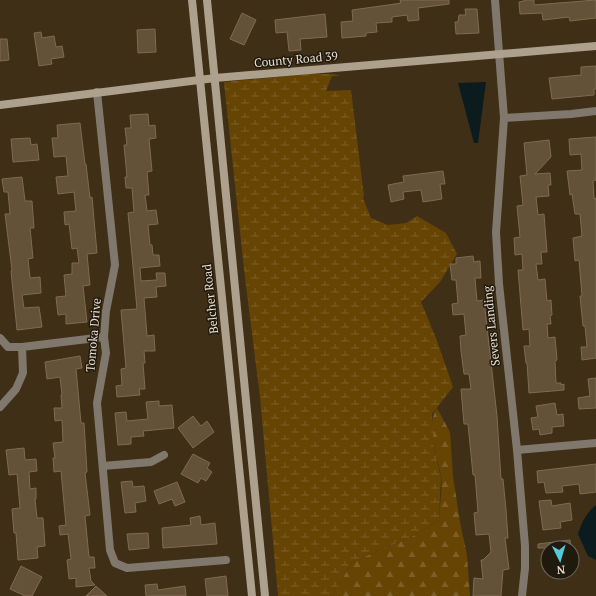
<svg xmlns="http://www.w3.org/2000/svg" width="596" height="596" font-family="'PT Serif',serif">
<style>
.forest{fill:url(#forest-firs)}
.wetland{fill:url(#wetland-marsh)}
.water{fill:#0c1b1e}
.building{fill:#635138;stroke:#7e6b51}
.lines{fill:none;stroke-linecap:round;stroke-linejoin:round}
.street{stroke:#81786d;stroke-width:8}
.secondary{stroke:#ada08d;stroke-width:8}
.labels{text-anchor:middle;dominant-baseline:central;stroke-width:3;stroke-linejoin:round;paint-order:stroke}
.street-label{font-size:12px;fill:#e9dfd0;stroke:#20190e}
</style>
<defs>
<pattern id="forest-firs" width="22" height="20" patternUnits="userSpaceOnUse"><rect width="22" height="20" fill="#664404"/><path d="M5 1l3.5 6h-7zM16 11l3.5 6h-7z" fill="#7c5f28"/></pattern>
<pattern id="wetland-marsh" width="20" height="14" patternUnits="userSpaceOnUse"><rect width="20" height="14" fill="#664404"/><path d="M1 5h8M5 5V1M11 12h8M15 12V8" fill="none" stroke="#7c5f28"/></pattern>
</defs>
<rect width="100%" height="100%" fill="#3f2f16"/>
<!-- forest -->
<path class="forest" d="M437,408L450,432L453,476L460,522L467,555L470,596H332L352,562L413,536L439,520C439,507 443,489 441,476C438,458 425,424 437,408Z"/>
<!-- wetland -->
<path class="wetland" d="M309,74H334L341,76H332L326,91L351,90L364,196L363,198L371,218L388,225L406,223L417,216L446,233L457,254L440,282L421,302L436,338L453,387L432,414L434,447L441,477L439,520L413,536L352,562L332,596H278L260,397L245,278L224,82Z"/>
<!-- water -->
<path class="water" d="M486,82L478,143H474L458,83Z
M596,505V560L588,556L578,534C582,522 586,513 596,505Z"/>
<!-- building -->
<path class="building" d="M400,0H449V4L418,8L419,20L408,21L407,15L392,17V22L376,23L377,32L366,33V36L342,38L341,22L353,21L352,10L395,4L401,3Z
M524,0H534V5L596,0V18L570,21L569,17L543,20L542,13L520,14L519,2L524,1Z
M465,9H477L479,33L456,34L455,22H458L459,15H466Z
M242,13L256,20L244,45L230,39Z
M325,14L327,37L300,39L301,50L289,51L287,32L276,33L275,20Z
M155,29L156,52L138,53L137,30Z
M41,32L42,38L54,36L56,47L62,46L64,57L51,59L52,64L39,66L34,33Z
M0,39H7L9,60L0,61Z
M596,66V89H594V95L552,99L549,78L581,75V67Z
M148,114L149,126L155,125L156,138L149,139L152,171L147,172L149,195H145L147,211L156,210L158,224L148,225L150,245H152L153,255H159L160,266L140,268L141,281L157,280L156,273H165L166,286L156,287L157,297L144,298L147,336L154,335L155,351H144L145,363H143L145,389H139L140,395L117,397L116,386L122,385L121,369L126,368L121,310L137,309L128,213L134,212L132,188H126L125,177H127L124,145H127L125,128H131L130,115Z
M80,123L85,164H86L90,198L92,197L97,253L87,254L90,285L83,286L87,322L66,324V314L58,315L56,297L66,296L64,275L72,274V263H79L77,248L72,249L69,224L65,225L64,212L76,211L74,192L58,194L56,177L68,176L66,156L54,157L52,138H58L57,125Z
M596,137V180L593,181L594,199L596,198V358L582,360L581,347H587L585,326H583L580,296H582L579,260L575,261L573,238L582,236L580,214H575L572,194L570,195L567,171L582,170L581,154L570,155L569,139Z
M30,138L31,145L37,144L39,160L13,162L11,139Z
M549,140L551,157L535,174L550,173L551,185H548L549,196L536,197L538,215L544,214L547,252H541L542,264H536L538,280L545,279L547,301L551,300L552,315L550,316L551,324H547L548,338L555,337L557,360L555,361L556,383H561V385L564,384V390L529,393L527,363H526L524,346H530L529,329L523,330L518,270H523L522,254L515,255L514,238L520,237L517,206L523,205L520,176L527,175L524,143Z
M443,171L445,184H440L442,199L423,202L421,190L403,192L404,199L391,202L388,185L404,182L403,176Z
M22,177L25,201H32L34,228H30L33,258L28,259L30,278L40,277L41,293L22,295L24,308L39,307L42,327L17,330L11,271L12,270L5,214H10L8,192H4L2,179Z
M473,256L474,262L480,261L481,278H475L477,301L484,300L497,416L501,479H503L506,510L508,538H505L509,569L503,570L501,596H473L474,578L483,579L481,560H483L491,552L489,534L476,535L474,513L478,512L475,475H473L468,424H464L461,389H471L469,374H464L461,351L460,336L466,335L464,314L453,315L452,304L458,303L456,280H452L450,264H456V258Z
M80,356L82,368L76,369L81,423H84L87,472L85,473L90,515L85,516L89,557H94L95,568H89L91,581L95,585L76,587V578L69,579L67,560L71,559L68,534L60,535L59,526L66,525L61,471L54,472L53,458H55L53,443L63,442L62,420L55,421L54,408H62L61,395H62L60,377L47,379L45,362Z
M596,378V408L579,409L578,398L590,396L588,379Z
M159,401V406L172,405L174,428L143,431L144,436L131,437V444L118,445L115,413L126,412L127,421L148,419L146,402Z
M555,403L557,415L563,414L564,426L552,427V433L540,435L539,429L533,430L531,418L538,417L536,406Z
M193,416L201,426L207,421L214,432L193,448L178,428Z
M24,448L25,460L36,459L37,471L29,472L30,489L36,488V499H35L37,518H43L45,546L37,547L38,558L18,560L16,533H14L12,509L20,508L17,474L9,475L6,450Z
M193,454L210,463L207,468L212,472L206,481L201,478L198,483L181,474Z
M596,464V492L580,494L579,484L562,486L563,492L546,493L544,482L538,483L537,471Z
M132,481L133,487L144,486L146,501L135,503L136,512L125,513L121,482Z
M177,482L185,502L175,506L172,499L159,504L154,491Z
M551,500L552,506L570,503L572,520L560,522L561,528L543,530L539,501Z
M200,516L201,525L215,523L217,544L163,548L162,528L191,525L190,518Z
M148,533L149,548L129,550L127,534Z
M570,540L571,548H538V544Z
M21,566L42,577L32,596H25L10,589Z
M226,576L228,596H207L205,579Z
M157,584L158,590L185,586L186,596H146L145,585Z
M96,586L107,596H86Z"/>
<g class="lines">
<!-- street -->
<path class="street" d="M495,0L504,118L496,232L499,284L517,450L525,546V568L522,596
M97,92L115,265L106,311L104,337L106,353L97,403L110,550L115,563L127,568L226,560
M504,118L571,114L596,111
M0,338L8,347H22L104,337
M0,407L16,389L23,373L22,347
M517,450L596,443
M103,466L151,462L164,455"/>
<!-- secondary -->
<path class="secondary" d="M192,0L252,596
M207,0L265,596
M0,105L215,78L596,46"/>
</g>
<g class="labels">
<!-- street labels -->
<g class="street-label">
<text transform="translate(296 59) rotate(-5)">County Road 39</text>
<text transform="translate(210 299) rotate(-96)">Belcher Road</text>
<text transform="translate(491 326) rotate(-96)">Severs Landing</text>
<text transform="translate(93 335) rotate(-85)">Tomoka Drive</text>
</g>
</g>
<!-- north arrow -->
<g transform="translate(560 560) rotate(175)"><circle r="19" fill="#20190e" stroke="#70685c"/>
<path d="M0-3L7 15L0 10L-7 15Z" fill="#53cadc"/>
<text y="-6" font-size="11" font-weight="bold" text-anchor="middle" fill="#e9dfd0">N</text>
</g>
</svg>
